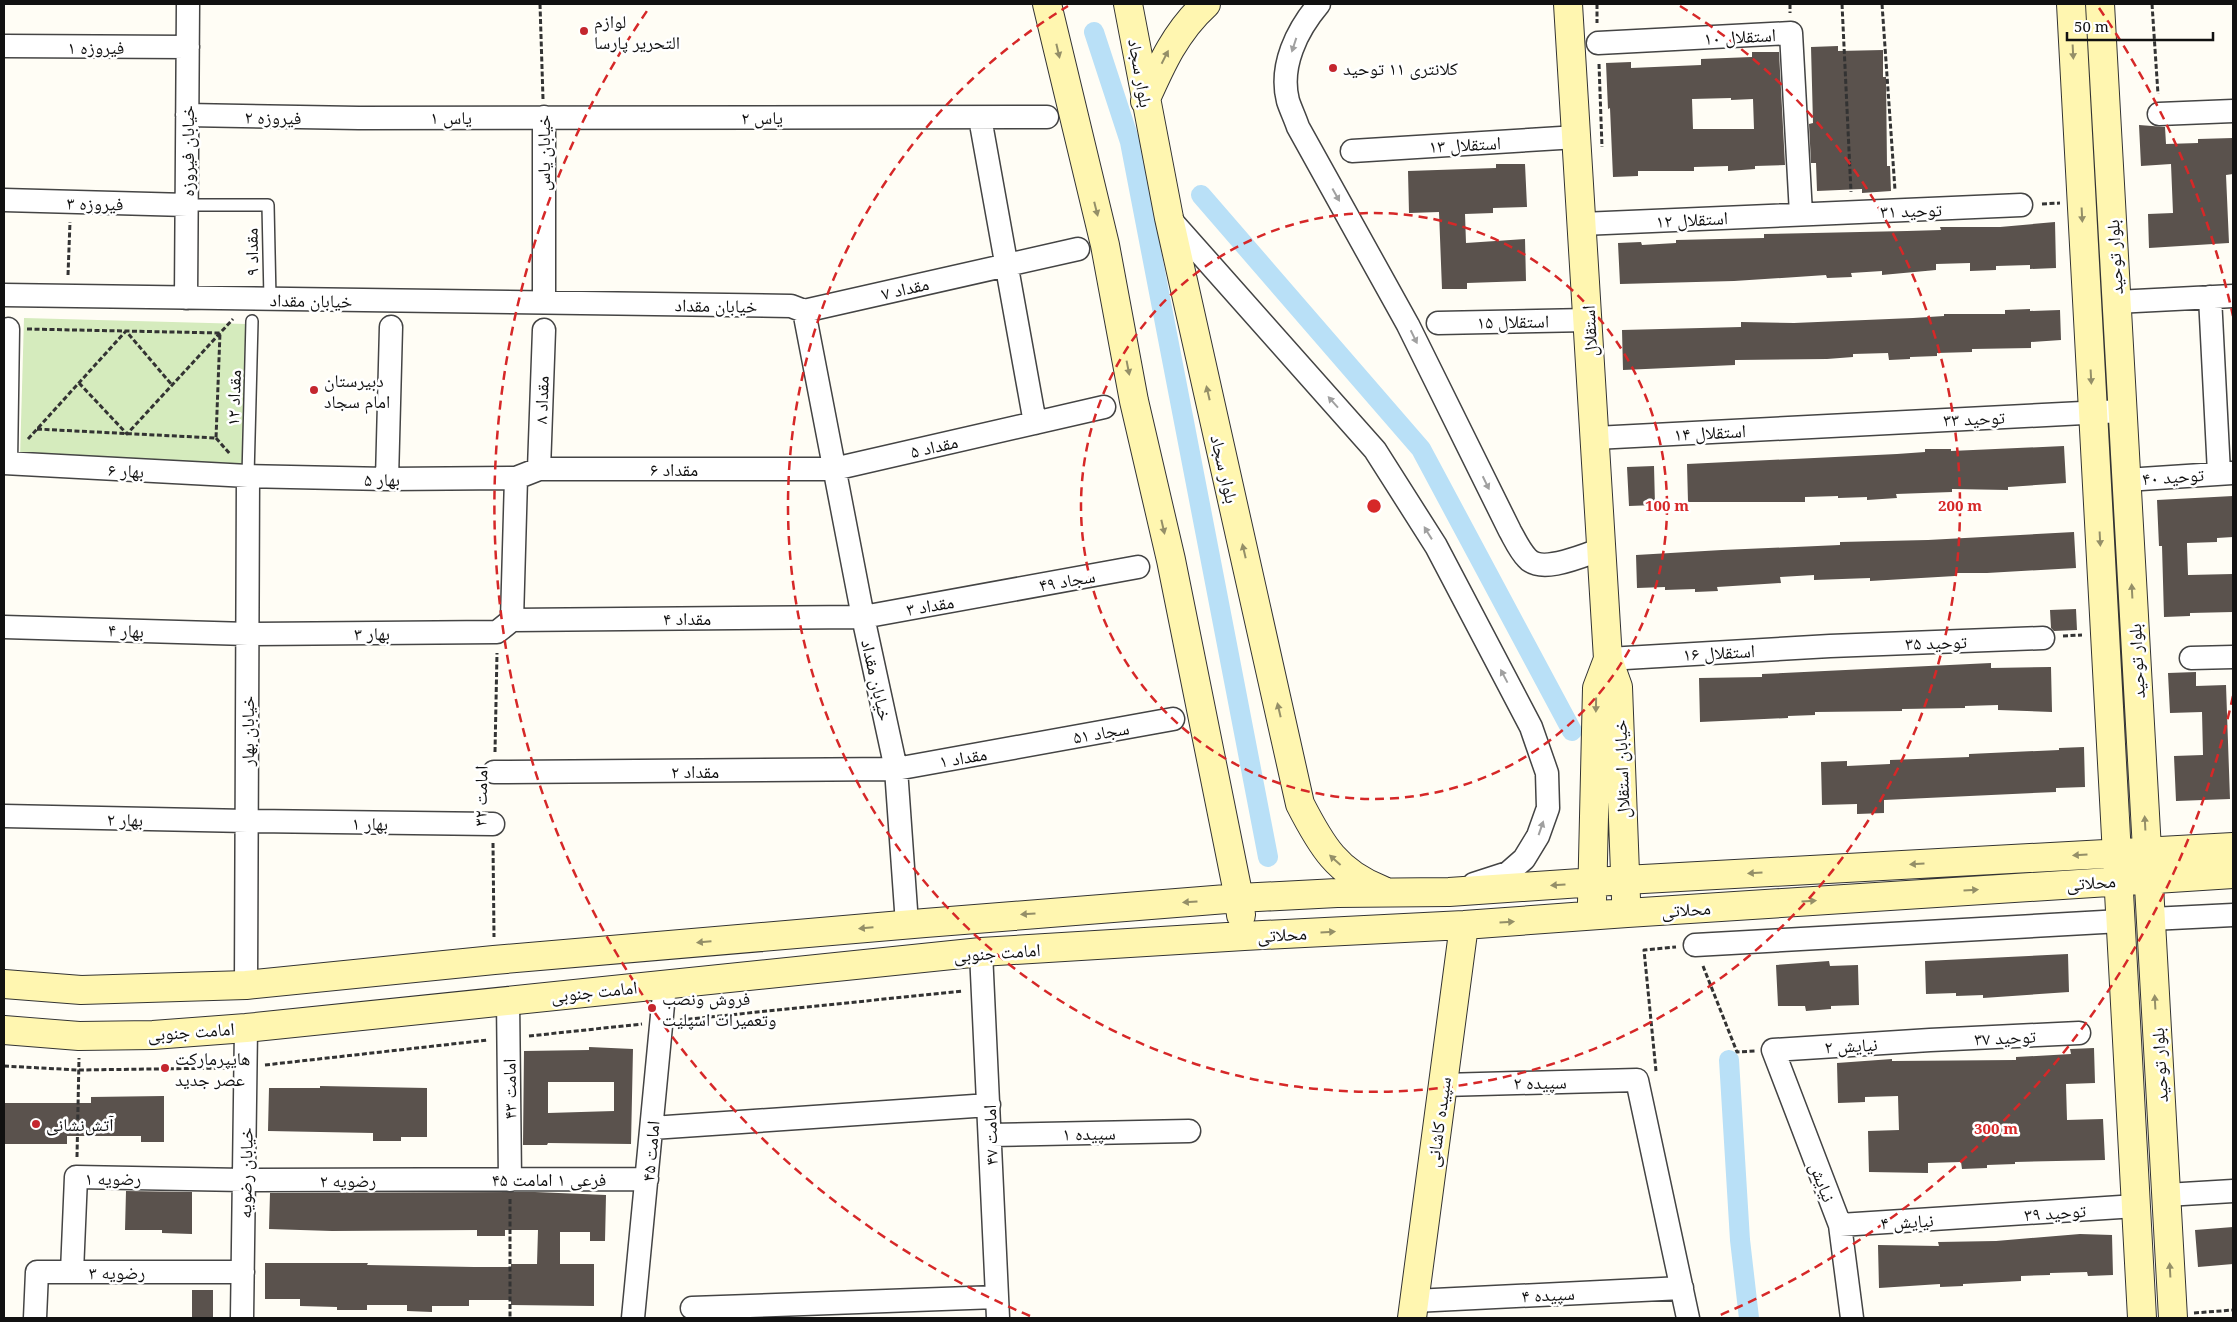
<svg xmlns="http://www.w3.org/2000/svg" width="2237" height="1322" font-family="'Noto Serif','Noto Naskh Arabic',serif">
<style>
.green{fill:#d5ebbd}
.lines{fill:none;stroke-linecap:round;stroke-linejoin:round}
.canal{stroke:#b9e0f7;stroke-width:20}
.building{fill:#5a524d;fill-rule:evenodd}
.lane-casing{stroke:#444;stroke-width:14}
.street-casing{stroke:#444;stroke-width:25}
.secondary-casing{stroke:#333;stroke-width:30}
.path{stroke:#333;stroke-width:3;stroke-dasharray:5 2.5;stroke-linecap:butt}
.lane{stroke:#fff;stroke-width:11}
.street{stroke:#fff;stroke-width:22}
.secondary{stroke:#fff6b0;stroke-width:28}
.oneway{fill:#a0a0a0}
.oneway2{fill:#948f68}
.ring{fill:none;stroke:#d62828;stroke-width:2.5;stroke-dasharray:9 6}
.poi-dot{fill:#c4262e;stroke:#fff;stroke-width:2}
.labels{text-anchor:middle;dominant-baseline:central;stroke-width:5;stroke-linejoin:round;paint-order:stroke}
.poi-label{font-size:18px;fill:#111;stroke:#fff;text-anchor:start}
.street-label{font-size:18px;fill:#111;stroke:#fff}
.centre{fill:#d62828;stroke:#fff;stroke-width:2.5}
.ring-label{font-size:15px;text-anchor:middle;font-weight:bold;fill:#d62828;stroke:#fff;stroke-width:5;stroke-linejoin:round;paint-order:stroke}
</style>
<rect width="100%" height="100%" fill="#fffdf5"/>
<!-- green -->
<path class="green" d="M24,318L246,324L242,464L20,458Z"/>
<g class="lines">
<!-- canal -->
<path class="canal" d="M1094,32L1130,142L1268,857
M1201,195L1421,449L1572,731
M1729,1060L1740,1240L1749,1318"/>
</g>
<!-- building -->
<path class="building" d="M1838,46V51L1883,50V77H1886L1887,166H1890L1891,191L1862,193V189L1817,191L1816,163H1811L1809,124L1813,123L1811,47Z
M1752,52H1779L1785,165L1755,166V169L1728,171V166L1694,167V171H1638V176L1613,177L1610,108L1608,109L1606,63L1631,62V68L1701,65V59L1752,57ZM1731,98V100L1753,99L1754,129H1693L1692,99Z
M2139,125L2165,127L2166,144L2198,143V139L2233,138V174L2226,175L2229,243L2149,248L2148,214L2173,213L2171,164L2141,166Z
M1496,164H1525L1527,207L1493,208V213L1465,214L1466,243L1525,239L1526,281L1467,283V289H1442L1439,212L1409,213L1408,171L1496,168Z
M2055,222L2056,268L2030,269V265L1996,266V270L1970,271V263L1936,264V270L1882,275V271L1851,273L1852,277L1827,278L1826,275L1734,281L1620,284L1618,243L1641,242L1642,245L1676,243V240L1764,238V234L1907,231L1941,230L1940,227H2000Z
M2030,309V311L2060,310L2061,340L2031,342V348L1972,349V352L1937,353V356L1910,357V359L1889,360L1888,353L1853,354V357L1827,359L1735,360V365L1623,370L1622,330L1741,327V322L1794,323L1913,318L1944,316V314H2005V310Z
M2064,446L2066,483L2008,487V490L1952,489V492L1896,494L1897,498L1867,500V497L1838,498V496L1805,497V502H1688L1687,464L1897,454L1925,452V449H1951V451Z
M1654,466L1655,505L1629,506L1627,467Z
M2233,496V537L2217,538V542L2187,543V545L2188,575L2233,574V612L2190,613V616L2164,617L2162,546H2159L2157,500Z
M2074,532L2076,568L1987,573H1955V576L1870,581V578L1814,580V575L1780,577L1781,583L1717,587L1718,591L1695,592V589L1665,590V587L1637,588L1636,555L1722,550L1840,545V542L1928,540Z
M2076,609L2077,630L2054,631L2051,628L2050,610Z
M1991,663V668L2051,667L2052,712L1998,710V705L1965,706V708L1902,709V711L1815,712V715L1788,716V718L1700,722L1699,678L1762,677V674Z
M2196,672V686L2226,685L2230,799L2176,801L2174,756L2203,755L2202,712L2170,713L2168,673Z
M2084,747L2085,787L2056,788V792L1884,800V813L1857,814V804L1822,805L1821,762L1847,761V766L1890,764V760L1969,757V754L2059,750V748Z
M2068,954L2069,992L1983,998V995L1956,996V993L1926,994L1925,961Z
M1829,961L1830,966L1858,965L1859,1005L1831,1006V1009L1806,1011L1805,1006H1778L1776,965Z
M589,1047L633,1049L631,1144L548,1143L547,1145H523L524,1051L589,1050ZM548,1082H614V1111L548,1113Z
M2094,1048L2095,1083L2066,1084L2067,1120L2103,1119L2105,1160L2015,1162V1164L1987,1165V1168L1962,1169L1961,1162L1928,1163V1173L1869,1172L1868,1131L1899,1130L1898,1096L1865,1097V1102L1838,1103L1837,1063L1892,1059V1061L2016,1060V1057L2071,1054L2070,1049Z
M320,1086L427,1088V1137H401V1141H373V1133L268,1131L269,1088H320Z
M164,1096V1142H141V1136H67V1144H4L5,1103H91V1097Z
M126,1191L192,1192V1234L162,1233V1230H125Z
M535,1192L606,1195L605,1241H590V1232H560V1264H594V1306L511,1305V1300H469V1306H432V1312L407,1311V1305H367V1310H337V1307L300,1306V1299H265V1263H368L367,1265L474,1267H511V1264H537L538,1230H505V1236H477V1230L332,1231L269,1229L270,1193Z
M2233,1227V1264L2198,1267L2195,1230Z
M2080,1234L2112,1235L2113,1275L2088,1276L2087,1272L2050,1273V1275L2021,1276V1281L1963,1284V1286L1940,1287V1284L1879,1288L1878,1245L1939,1246L1938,1242L1996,1241Z
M192,1290H213V1318H192Z"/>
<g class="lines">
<defs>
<path id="lane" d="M187,205H268L270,299
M248,476L252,321"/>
<path id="street" d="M1319,4C1297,30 1279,66 1288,101C1291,110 1295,118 1298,127L1408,325L1510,531C1515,540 1520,551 1527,558C1541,575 1584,555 1602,549
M1598,43L1791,33L1801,214
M4,46L188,47
M2159,114L2233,111
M187,115L359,118L1047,117
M544,117V302
M980,118L1035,423
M1352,151L1577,137
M4,200L187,205
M1169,218L1375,450L1436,546L1531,727L1547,773L1548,808L1538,836L1524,859L1508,873L1474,884
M1582,224L2021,205
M4,295L791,306L804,311L863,617L896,769L907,924
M2210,297L2219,473
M186,298L188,4
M2116,302L2233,296
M804,311L1078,249
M1438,323L1588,320
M1595,438L2122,411
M4,463L248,476L387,479L516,478L539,469H834L1104,407
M6,463L8,329
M539,469L544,330
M387,479L391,327
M2126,480L2232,473
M512,620L863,617L1138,567
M4,627L248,634L497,632L512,620L516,478
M2191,658L2233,657
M1608,659L1830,646L2043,638
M494,772L896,769L1173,719
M4,816L247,821L493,824
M2151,919L2233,915
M1695,945L2121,921
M981,952L998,1318
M246,985L248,476
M508,999L510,1180
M1443,1085L1637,1080L1688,1318
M652,1128L989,1105
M990,1135L1189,1131
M2166,1195L2233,1191
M1840,1225L2136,1206
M72,1272L76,1177L244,1180L647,1179
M1414,1301L1682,1288
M692,1308L997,1297
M35,1318L37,1272H243
M242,1318L246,1028
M633,1318L665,984
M1852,1318L1840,1225L1773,1050L1930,1040L2079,1033"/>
<path id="secondary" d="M1128,4L1169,218L1300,804C1321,845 1337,873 1382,890
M1568,4L1608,659L1618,687L1626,899
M2071,4L2142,1318
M2100,4L2173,1318
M1145,101C1161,65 1176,31 1206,4
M1592,902L1597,688L1608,659
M1241,915L1239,898L1337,893L1449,892L1625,880L2233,847
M4,984L81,990L246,985L494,960L925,923L1239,898L1171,560L1134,401L1105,245L1047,4
M4,1030L79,1036L153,1035L246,1028L981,952L1244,936L1464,925L1627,913L2233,874
M1412,1318L1464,925"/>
</defs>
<!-- lane casing -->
<use href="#lane" class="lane-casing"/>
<!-- street casing -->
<use href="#street" class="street-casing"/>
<!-- secondary casing -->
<use href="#secondary" class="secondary-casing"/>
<!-- path -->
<path class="path" d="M540,4L543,99
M1597,4V23
M1790,4V13
M1842,4L1851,192
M1882,4L1895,190
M2152,4L2158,94
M1599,64L1602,147
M2042,204L2060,203
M68,275L70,222
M27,329L220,333
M79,383L127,434L233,319
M37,429L216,438L220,333
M216,438L230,454
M28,439L126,331L172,385
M2063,636L2082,635
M495,752L497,653
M493,843L494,937
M1703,966L1737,1052L1755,1051
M680,1020L963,991
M529,1036L642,1024
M265,1065L488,1040
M4,1066L78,1070L227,1068
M1656,1071L1644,950L1676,947
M77,1157L79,1058
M510,1199V1318
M2194,1313L2233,1310"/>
<!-- lane -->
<use href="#lane" class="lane"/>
<!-- street -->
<use href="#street" class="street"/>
<!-- secondary -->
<use href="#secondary" class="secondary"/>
</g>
<!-- one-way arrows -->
<defs><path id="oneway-solid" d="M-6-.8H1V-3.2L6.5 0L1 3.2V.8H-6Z" transform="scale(1.25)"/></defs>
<g class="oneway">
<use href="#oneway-solid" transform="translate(1294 45) rotate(108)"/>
<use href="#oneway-solid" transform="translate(1336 195) rotate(61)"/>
<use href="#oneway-solid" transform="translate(1414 337) rotate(64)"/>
<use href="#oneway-solid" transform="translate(1333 402) rotate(-132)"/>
<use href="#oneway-solid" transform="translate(1486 483) rotate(64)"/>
<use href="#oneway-solid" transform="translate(1428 533) rotate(-122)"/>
<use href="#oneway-solid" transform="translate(1504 676) rotate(-118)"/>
<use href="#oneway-solid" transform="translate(1541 828) rotate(-71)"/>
</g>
<g class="oneway2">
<use href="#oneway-solid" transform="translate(1058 51) rotate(77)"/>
<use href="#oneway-solid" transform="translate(2073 52) rotate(87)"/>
<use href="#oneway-solid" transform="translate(1165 57) rotate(-63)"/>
<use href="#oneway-solid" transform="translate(1096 209) rotate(76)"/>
<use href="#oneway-solid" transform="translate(2082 215) rotate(87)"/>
<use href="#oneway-solid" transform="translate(1128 368) rotate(79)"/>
<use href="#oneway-solid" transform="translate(2091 377) rotate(87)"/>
<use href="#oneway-solid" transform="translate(1208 393) rotate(-103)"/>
<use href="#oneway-solid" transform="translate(1163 527) rotate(77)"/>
<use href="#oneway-solid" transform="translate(2100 539) rotate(87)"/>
<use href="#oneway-solid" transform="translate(1244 551) rotate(-103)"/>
<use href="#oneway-solid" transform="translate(2132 591) rotate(-93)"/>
<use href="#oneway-solid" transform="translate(1596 705) rotate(91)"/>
<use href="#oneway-solid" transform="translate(1279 710) rotate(-103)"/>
<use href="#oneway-solid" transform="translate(2145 823) rotate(-93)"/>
<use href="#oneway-solid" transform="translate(2080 855) rotate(177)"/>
<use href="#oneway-solid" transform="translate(1335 860) rotate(-138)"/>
<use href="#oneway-solid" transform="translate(1917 864) rotate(177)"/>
<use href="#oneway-solid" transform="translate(1755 873) rotate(177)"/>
<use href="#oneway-solid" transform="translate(1558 885) rotate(176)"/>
<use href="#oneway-solid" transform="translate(1971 890) rotate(-4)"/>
<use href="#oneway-solid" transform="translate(1809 901) rotate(-4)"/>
<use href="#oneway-solid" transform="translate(1190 902) rotate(176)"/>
<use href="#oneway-solid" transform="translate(1028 914) rotate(176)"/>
<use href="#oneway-solid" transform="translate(1507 922) rotate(-4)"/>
<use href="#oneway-solid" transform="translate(866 928) rotate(175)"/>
<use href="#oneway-solid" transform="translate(1328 932) rotate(-3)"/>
<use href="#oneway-solid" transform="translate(704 942) rotate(175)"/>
<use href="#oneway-solid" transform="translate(2155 1002) rotate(-93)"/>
<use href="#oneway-solid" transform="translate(2170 1270) rotate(-93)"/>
</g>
<!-- distance rings -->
<g class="ring">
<circle cx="1374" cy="506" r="293"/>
<path d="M1680 6A586 586 0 1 1 1068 6"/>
<path d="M2233 696A880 880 0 0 1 1718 1316M1030 1316A880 880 0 0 1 649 8M2099 8A880 880 0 0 1 2233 316"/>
</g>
<!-- markers -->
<g class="poi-dot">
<circle cx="584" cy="31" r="5"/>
<circle cx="1333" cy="68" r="5"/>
<circle cx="314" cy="390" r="5"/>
<circle cx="652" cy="1008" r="5"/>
<circle cx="165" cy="1068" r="5"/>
<circle cx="36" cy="1124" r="5"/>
</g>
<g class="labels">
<!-- poi labels -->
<g class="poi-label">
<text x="594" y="21">لوازم<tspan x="594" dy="21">التحریر پارسا</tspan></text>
<text x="1343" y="68">کلانتری ۱۱ توحید</text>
<text x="324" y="380">دبیرستان<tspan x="324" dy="21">امام سجاد</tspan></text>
<text x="662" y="998">فروش ونصب<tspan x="662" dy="21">وتعمیرات اسپلیت</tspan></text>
<text x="175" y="1058">هایپرمارکت<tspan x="175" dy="21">عصر جدید</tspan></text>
<text x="46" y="1124">آتش‌نشانی</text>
</g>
<!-- street labels -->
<g class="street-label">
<text transform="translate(1740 36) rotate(-3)">استقلال ۱۰</text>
<text x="96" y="47">فیروزه ۱</text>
<text transform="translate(1141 73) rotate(80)">بلوار سجاد</text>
<text transform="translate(273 117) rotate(1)">فیروزه ۲</text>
<text x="451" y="117">یاس ۱</text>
<text x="762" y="117">یاس ۲</text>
<text transform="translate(1465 144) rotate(-3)">استقلال ۱۳</text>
<text transform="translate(187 151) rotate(-90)">خیابان فیروزه</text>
<text transform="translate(543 153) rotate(-90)">خیابان یاس</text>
<text transform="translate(95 203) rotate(1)">فیروزه ۳</text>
<text transform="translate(1911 210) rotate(-2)">توحید ۳۱</text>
<text transform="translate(1692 219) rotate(-3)">استقلال ۱۲</text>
<text transform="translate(251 252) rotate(-91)">مقداد ۹</text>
<text transform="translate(2114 257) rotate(-93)">بلوار توحید</text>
<text transform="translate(905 288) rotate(-13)">مقداد ۷</text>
<text transform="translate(311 300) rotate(1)">خیابان مقداد</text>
<text transform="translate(716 305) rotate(1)">خیابان مقداد</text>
<text transform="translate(1513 321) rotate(-1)">استقلال ۱۵</text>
<text transform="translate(1589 331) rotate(-93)">استقلال</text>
<text transform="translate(233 398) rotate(-88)">مقداد ۱۲</text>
<text transform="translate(541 400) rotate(-88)">مقداد ۸</text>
<text transform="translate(1974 418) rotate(-3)">توحید ۳۳</text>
<text transform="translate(1710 432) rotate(-3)">استقلال ۱۴</text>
<text transform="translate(934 446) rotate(-13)">مقداد ۵</text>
<text x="674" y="469">مقداد ۶</text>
<text transform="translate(1225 469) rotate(77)">بلوار سجاد</text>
<text transform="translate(126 470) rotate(3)">بهار ۶</text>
<text transform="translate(2173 476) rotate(-4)">توحید ۴۰</text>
<text x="382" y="479">بهار ۵</text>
<text transform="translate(1067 580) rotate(-10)">سجاد ۴۹</text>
<text transform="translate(930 605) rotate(-10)">مقداد ۳</text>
<text x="687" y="618">مقداد ۴</text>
<text transform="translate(126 630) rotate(2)">بهار ۴</text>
<text x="372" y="633">بهار ۳</text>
<text transform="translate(1936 642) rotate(-2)">توحید ۳۵</text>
<text transform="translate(1719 652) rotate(-3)">استقلال ۱۶</text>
<text transform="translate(2136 661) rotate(-93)">بلوار توحید</text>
<text transform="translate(877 680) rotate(77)">خیابان مقداد</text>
<text transform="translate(247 731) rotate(-90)">خیابان بهار</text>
<text transform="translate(1101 732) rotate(-10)">سجاد ۵۱</text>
<text transform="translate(963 757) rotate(-10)">مقداد ۱</text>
<text transform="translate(1621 769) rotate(-92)">خیابان استقلال</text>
<text x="695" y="771">مقداد ۲</text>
<text transform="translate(480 796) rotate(-89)">امامت ۳۲</text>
<text transform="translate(125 819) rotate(1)">بهار ۲</text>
<text transform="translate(370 823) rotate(1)">بهار ۱</text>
<text transform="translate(2091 882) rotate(-4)">محلاتی</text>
<text transform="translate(1686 909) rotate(-4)">محلاتی</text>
<text transform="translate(1282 934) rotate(-3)">محلاتی</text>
<text transform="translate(997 952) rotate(-4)">امامت جنوبی</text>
<text transform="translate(594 991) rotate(-6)">امامت جنوبی</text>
<text transform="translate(191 1031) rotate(-4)">امامت جنوبی</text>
<text transform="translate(2005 1037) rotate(-3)">توحید ۳۷</text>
<text transform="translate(1851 1045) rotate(-3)">نیایش ۲</text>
<text transform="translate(2159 1065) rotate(-93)">بلوار توحید</text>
<text transform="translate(1540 1082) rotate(-1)">سپیده ۲</text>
<text transform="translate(509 1089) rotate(-91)">امامت ۴۳</text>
<text transform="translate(1438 1122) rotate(-82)">سپیده کاشانی</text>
<text transform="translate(1089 1133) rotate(-1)">سپیده ۱</text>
<text transform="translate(990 1135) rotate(-92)">امامت ۴۷</text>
<text transform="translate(650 1151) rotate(-85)">امامت ۴۵</text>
<text transform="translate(245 1173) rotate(-89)">خیابان رضویه</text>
<text x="113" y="1178">رضویه ۱</text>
<text x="549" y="1179">فرعی ۱ امامت ۴۵</text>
<text x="348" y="1180">رضویه ۲</text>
<text transform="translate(1823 1182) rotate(69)">نیایش</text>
<text transform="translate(2055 1212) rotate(-4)">توحید ۳۹</text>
<text transform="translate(1907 1221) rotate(-3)">نیایش ۴</text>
<text x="117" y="1272">رضویه ۳</text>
<text transform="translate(1548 1294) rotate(-3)">سپیده ۴</text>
</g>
</g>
<circle cx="1374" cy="506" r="8" class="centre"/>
<g class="ring-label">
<text x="1667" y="511">100 m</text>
<text x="1960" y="511">200 m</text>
<text x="1996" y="1134">300 m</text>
</g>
<!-- border -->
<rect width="2237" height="1322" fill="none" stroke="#111111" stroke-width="10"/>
<!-- scale -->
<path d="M2067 32v8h146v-8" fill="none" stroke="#111111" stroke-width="2.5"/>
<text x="2074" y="32" font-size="15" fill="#111111" stroke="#ffffff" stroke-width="4" paint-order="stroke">50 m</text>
</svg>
